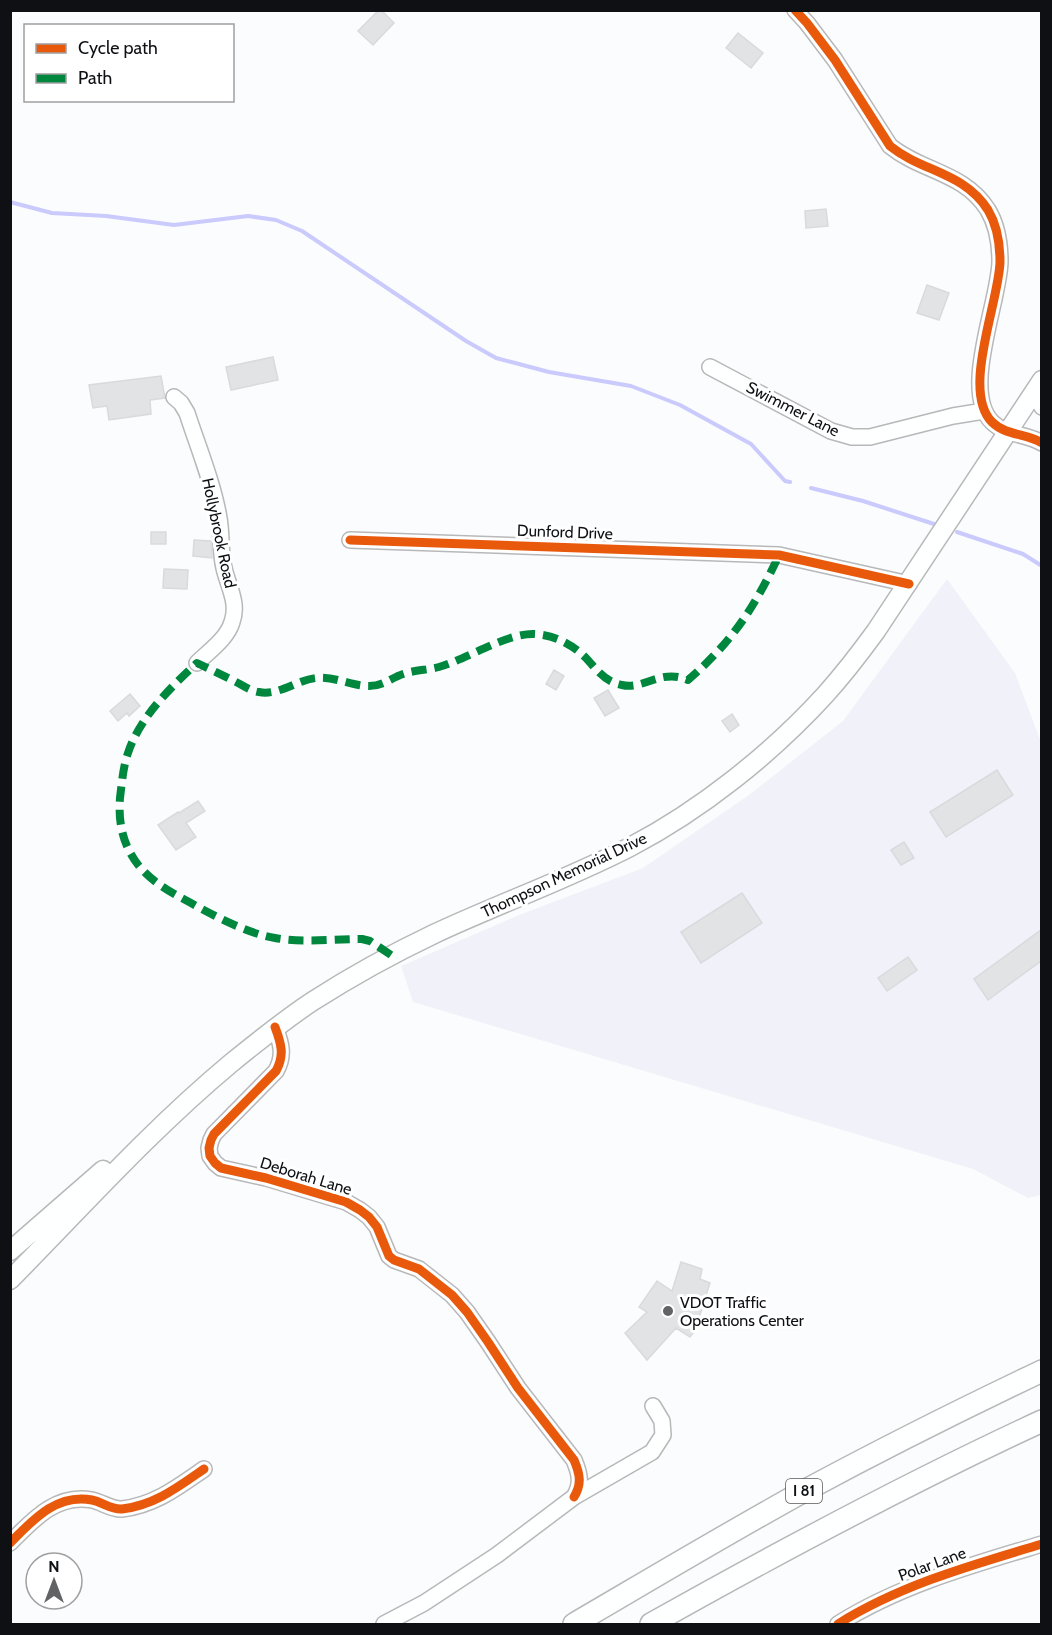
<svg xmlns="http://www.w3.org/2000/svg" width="1052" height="1635" font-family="Cabin,sans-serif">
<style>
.built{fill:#f0f1f9}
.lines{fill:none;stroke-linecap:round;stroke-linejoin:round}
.stream{stroke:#cacafd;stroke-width:4}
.building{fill:#e1e3e5;stroke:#d9dadd;stroke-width:1.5}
.minor-casing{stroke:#b8b8ba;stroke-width:18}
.major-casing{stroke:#b8b8ba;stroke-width:21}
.highway-casing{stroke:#b8b8ba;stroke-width:24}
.minor{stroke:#feffff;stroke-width:15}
.major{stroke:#feffff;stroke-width:18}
.highway{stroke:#feffff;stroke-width:21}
.quiet{stroke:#00873e;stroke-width:8;stroke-dasharray:15 8;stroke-linecap:butt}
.cycleway-casing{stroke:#fff;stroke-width:13}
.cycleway{stroke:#e8590c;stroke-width:9}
.poi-dot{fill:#626365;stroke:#fff;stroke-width:2}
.labels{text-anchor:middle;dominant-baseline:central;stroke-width:6;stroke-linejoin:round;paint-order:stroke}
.shield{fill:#fff;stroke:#57585a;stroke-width:1.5}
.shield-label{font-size:15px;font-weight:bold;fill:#0f1013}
.street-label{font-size:16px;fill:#0f1013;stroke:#fff}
.poi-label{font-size:16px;fill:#0f1013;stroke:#fff;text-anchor:start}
</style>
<rect width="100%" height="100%" fill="#fbfcfd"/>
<!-- built -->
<path class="built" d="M947,579L1015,673L1041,742V1195L1028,1198L973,1169L413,1002L401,966L519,915L643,868L749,795L843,721Z"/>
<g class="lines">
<!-- stream -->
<path class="stream" d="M10,202L52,213L106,216L174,225L248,216L276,220L302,231L466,341L496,358L549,372L631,386L680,405L751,444L785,481L790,482
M811,488L863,501L934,524
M957,532L1023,554L1042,566"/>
</g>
<!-- building -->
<path class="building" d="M379,10H381L394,23L373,45L358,31Z
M738,33L763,53L751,68L726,48Z
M826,209L828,226L806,228L805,211Z
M927,285L949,293L939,320L917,313Z
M273,357L278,380L231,390L226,367Z
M161,376L165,398L150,400L151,414L109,420L107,406L93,408L89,385Z
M151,532H166V544H151Z
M194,540L211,541L212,558L193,556Z
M164,569L188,570L187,589L163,588Z
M554,670L564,676L556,690L546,684Z
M608,690L619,708L605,716L594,698Z
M130,694L140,706L129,716L127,713L118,721L110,711Z
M732,714L739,725L730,732L722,721Z
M997,770L1013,795L946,837L930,812Z
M198,801L205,811L186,823L196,837L176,850L158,825L178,812L179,813Z
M904,842L914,858L901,865L891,850Z
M742,893L762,923L701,963L681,932Z
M1041,930V961L988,1000L974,979Z
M908,957L917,970L887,991L878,978Z
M681,1262L702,1269L700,1279L710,1283L699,1318L702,1321L690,1337L676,1328L647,1360L625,1333L647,1312L639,1307L657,1281L672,1291Z"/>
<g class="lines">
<defs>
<path id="minor" d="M795,10L807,23L835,60L890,146C922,172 964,172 988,210C997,225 1000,245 1000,262C999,302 961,391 992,422C1006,436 1026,433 1042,443
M710,367L831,431L852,437H870L953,416L984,411
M1034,393L1042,407
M174,397L181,403L187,413C198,447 213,483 219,518C222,535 220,552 224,568C228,586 239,603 232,622C227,639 209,651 197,663
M350,540L779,555L909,584
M275,1027C281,1043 285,1055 276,1071L214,1134L211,1140L209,1148L210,1156L215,1163L221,1168L266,1178L346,1202L360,1210L369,1217L377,1227L389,1256L394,1260L419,1269L452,1295L467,1312L488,1342L518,1388L574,1460C580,1474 582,1484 574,1497
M10,1543C32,1521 56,1493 92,1500C102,1502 112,1510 122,1509C155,1505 178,1487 204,1469
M384,1624L424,1603L497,1555L574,1497L652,1452L663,1435L662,1421L653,1406
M838,1624C900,1585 972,1565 1042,1544"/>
<path id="major" d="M10,1251L103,1170
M10,1280C82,1207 151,1130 230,1064C257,1042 284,1020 313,1001C352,976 392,954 434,934C498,904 566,880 630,847C701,810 771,754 825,695C843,675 860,653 876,631L1042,380"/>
<path id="highway" d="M574,1624C651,1579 728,1533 806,1490C884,1448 962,1409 1042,1371
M651,1624C779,1552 908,1483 1042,1421"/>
</defs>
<!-- minor casing -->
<use href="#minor" class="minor-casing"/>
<!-- major casing -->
<use href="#major" class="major-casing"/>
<!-- highway casing -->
<use href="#highway" class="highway-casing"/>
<!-- minor -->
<use href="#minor" class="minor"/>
<!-- major -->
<use href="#major" class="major"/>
<!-- highway -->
<use href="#highway" class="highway"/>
<!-- quiet -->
<path class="quiet" d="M391,955L370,941L362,939C334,939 303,943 275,938C249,934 214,916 191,903C172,893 153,883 139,866C123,846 118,823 120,798C122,782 123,767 128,753C140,717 170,688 197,663C210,669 224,676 238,683C244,686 251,691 259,692C278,696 297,680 316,678C335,676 351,686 369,686C383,686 391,678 403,674C415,670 428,670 439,667C467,659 507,633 534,634C554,635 572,644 586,658C597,670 605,682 622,685C644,690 661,668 688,680C732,642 755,607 779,555"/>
<defs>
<path id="cycleway" d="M795,10L807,23L835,60L890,146C922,172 964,172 988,210C997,225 1000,245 1000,262C999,302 961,391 992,422C1006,436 1026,433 1042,443
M350,540L779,555L909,584
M275,1027C281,1043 285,1055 276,1071L214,1134L211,1140L209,1148L210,1156L215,1163L221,1168L266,1178L346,1202L360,1210L369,1217L377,1227L389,1256L394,1260L419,1269L452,1295L467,1312L488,1342L518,1388L574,1460C580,1474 582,1484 574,1497
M10,1543C32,1521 56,1493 92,1500C102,1502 112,1510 122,1509C155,1505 178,1487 204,1469
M838,1624C900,1585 972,1565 1042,1544"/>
</defs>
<!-- cycleway casing -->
<use href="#cycleway" class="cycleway-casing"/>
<!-- cycleway -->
<use href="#cycleway" class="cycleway"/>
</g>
<!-- markers -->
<circle class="poi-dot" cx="668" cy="1311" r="6"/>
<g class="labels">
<!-- shield labels -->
<rect class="shield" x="786" y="1479" width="36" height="24" rx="4.5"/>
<g class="shield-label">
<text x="804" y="1491">I 81</text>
</g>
<!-- street labels -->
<g class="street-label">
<text transform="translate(793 409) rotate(27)">Swimmer Lane</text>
<text transform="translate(565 532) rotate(2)">Dunford Drive</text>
<text transform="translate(219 533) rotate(78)">Hollybrook Road</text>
<text transform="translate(564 875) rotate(-25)">Thompson Memorial Drive</text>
<text transform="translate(306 1176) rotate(17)">Deborah Lane</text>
<text transform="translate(932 1564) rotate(-20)">Polar Lane</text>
</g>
<!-- poi labels -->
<g class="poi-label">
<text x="680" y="1302">VDOT Traffic<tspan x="680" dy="18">Operations Center</tspan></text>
</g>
</g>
<!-- border -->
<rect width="1052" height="1635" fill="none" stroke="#0f1013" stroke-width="24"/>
<!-- legend -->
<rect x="24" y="24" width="210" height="78" fill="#ffffff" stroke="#9f9fa1" stroke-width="1.5"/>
<rect x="36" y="44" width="30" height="9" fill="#e8590c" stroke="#9f9fa1" stroke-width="1.5"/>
<text x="78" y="54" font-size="18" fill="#0f1013">Cycle path</text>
<rect x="36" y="74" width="30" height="9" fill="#00873e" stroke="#9f9fa1" stroke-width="1.5"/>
<text x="78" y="84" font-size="18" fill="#0f1013">Path</text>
<!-- north arrow -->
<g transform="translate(54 1581)"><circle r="28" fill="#ffffff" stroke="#9f9fa1" stroke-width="1.5"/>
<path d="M0-4.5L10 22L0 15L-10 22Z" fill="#626365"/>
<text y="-9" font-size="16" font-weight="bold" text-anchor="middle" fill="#0f1013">N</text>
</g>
</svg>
